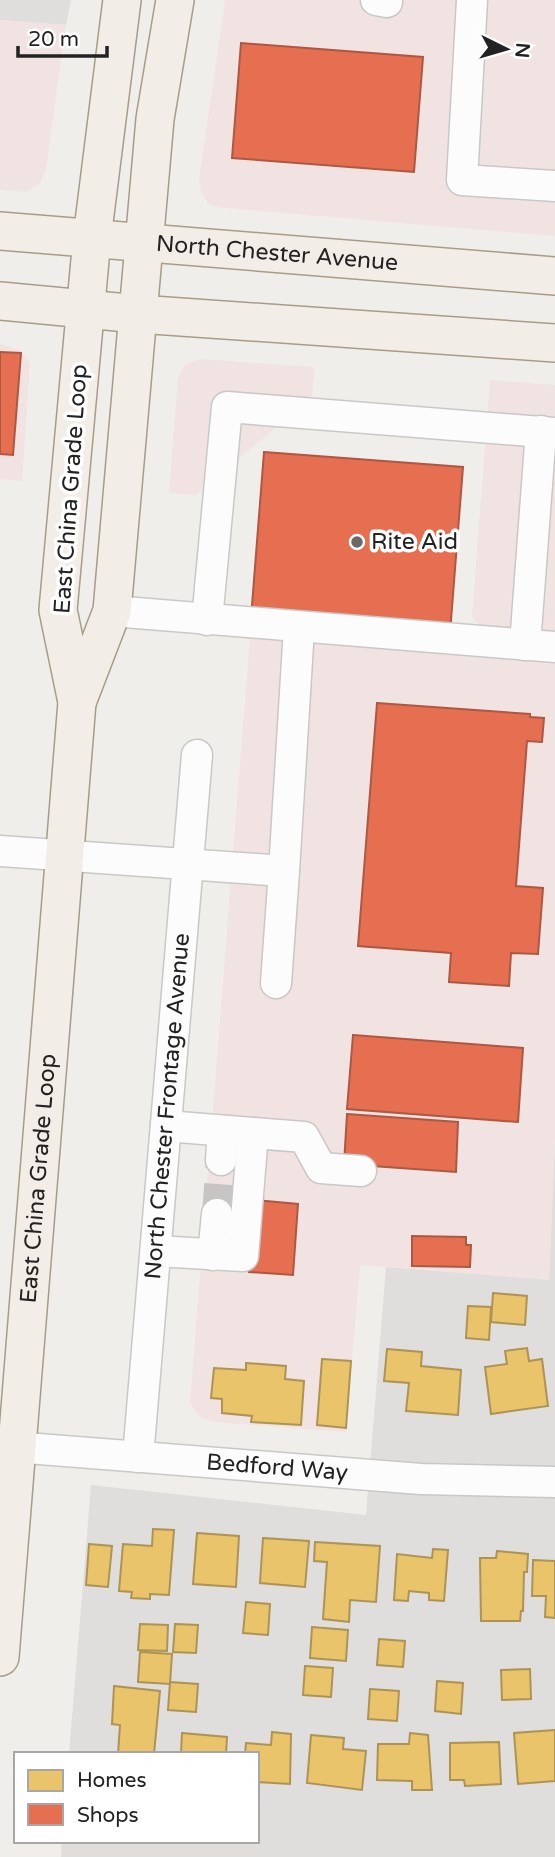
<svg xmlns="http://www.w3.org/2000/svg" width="555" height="1857" font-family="'Varela Round',sans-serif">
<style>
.residential{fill:#dfdedc}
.commercial{fill:#f1e3e1}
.homes{fill:#e9c46a;stroke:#ad9354;stroke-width:2}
.shops{fill:#e76f51;stroke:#ac5843;stroke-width:2}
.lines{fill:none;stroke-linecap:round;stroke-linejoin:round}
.minor-tunnel{stroke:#c7c5c3;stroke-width:30;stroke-dasharray:30 15;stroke-linecap:butt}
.minor-casing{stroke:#c9c8c7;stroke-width:33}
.major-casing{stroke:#a79c86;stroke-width:40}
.minor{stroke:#fdfcfc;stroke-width:30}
.major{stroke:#f3ede7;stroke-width:37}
.poi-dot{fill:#6a6968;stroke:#fff;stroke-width:2.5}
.labels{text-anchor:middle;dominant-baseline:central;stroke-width:7;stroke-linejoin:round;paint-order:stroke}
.street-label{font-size:23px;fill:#222;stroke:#fff}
.poi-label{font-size:23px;fill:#222;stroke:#fff;text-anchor:start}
</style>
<rect width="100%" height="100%" fill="#f0eeeb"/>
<!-- residential -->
<path class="residential" d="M0,0H71L66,25L0,20Z
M555,1138V1857H61L62,1841H257V1754H69L91,1485L366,1515L386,1267L549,1279Z"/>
<!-- commercial -->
<path class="commercial" d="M225,0H555V236L214,207L207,202L201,192L199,180Z
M0,20L66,25L46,169L40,183L27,192L0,190Z
M0,344L20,350L30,363L22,481L0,479Z
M200,359L315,367L312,397L196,495L169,493L178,377L186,364Z
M490,380L555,385V636L484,631L472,616Z
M455,472L442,654L555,664V1138L549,1280L360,1265L346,1432L213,1422L199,1416L190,1403L254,586Z"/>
<!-- homes -->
<path class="homes" d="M493,1293L527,1296L525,1325L491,1322Z
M468,1306L491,1307L489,1340L466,1338Z
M527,1348L529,1361L542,1359L548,1406L491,1414L485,1367L507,1364L505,1351Z
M387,1349L422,1352L421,1366L461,1370L458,1415L406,1411L409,1383L384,1381Z
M322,1359L351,1361L346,1428L317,1425Z
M246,1363L286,1366L285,1379L304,1381L301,1425L251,1422L252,1416L222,1413V1399L211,1398L214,1368L246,1370Z
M153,1529L174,1530L169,1595L150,1594V1599L131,1598L132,1592L119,1591L123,1544L152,1546Z
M197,1533L239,1536L236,1587L193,1584Z
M263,1538L309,1541L305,1587L260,1583Z
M315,1542L380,1546L376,1602L350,1600L349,1622L323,1619L327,1562L314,1561Z
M89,1544L112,1546L108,1587L86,1585Z
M433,1549L448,1550L444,1601L429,1600V1593L409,1591L408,1601L394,1600L397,1554L432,1558Z
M497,1551L528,1554L527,1572H524L523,1611H521L520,1621H481L480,1558H496Z
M533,1560L555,1561V1618L545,1617L546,1596H532Z
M246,1602L270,1604L268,1635L243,1633Z
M140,1624L168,1625L167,1651L138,1650Z
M175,1624L198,1625L196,1653L173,1652Z
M312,1627L348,1630L346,1661L310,1658Z
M379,1639L405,1641L403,1667L377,1665Z
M140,1652L172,1654L170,1684L138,1682Z
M305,1666L333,1668L331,1697L303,1695Z
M530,1669L531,1699L502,1700L501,1670Z
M437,1681L463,1683L461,1714L435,1711Z
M170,1682L198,1684L196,1712L168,1710Z
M114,1686L160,1691L154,1754H118L120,1725L112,1724Z
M370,1689L399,1691L397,1721L368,1719Z
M555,1730V1781L518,1784L514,1733Z
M272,1732L291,1734L290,1784L257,1782V1754H245L246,1743L271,1745Z
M182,1733L227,1737L226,1754H181Z
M410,1733L428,1735L432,1790H412V1781L377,1780L378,1744H409Z
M311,1735L344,1738L343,1749L366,1751L362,1790L307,1783Z
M499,1742L501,1784L465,1786L464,1780H450V1743Z"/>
<!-- shops -->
<path class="shops" d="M241,43L423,57L414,172L232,158Z
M0,352L21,353L13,455L0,454Z
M264,452L463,467L450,633L251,618Z
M377,703L530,714V717L544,718L542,742L527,741L516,886L543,888L538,954L511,953L509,986L449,982L451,953L358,946Z
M353,1035L523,1048L518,1122L347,1109Z
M347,1114L458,1122L456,1172L344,1164Z
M255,1200L298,1204L293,1275L249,1272Z
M412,1236L466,1237V1245H471L470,1267L412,1266Z"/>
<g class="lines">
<!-- minor-tunnel -->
<path class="minor-tunnel" d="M217,1214L221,1160"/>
<defs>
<g id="minor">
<path d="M376,0L387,2V0"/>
<path d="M472,0L462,180L555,186"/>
<path d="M112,611L555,647"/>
<path d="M207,620L227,407L555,433"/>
<path d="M525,645L541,431"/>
<path d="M0,851L284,871L276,983"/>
<path d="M284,871L299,628"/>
<path d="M253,1133L304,1137L321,1168L361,1171"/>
<path d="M221,1160L223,1131"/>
<path d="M156,1251L243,1256L253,1133L166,1126"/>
<path d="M213,1255L217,1214"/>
<path id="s1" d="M0,1446L421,1479L555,1482"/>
<path id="s2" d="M138,1457L197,755"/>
</g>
<g id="major">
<path id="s3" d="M0,231L555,276"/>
<path d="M0,301L138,314L555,343"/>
<path d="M77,702L112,611L155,119L175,0"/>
<path id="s4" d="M0,1657L77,702L58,610L92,238L122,0"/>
</g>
</defs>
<!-- minor casing -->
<use href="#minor" class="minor-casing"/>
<!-- major casing -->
<use href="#major" class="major-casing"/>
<!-- minor -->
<use href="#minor" class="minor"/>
<!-- major -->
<use href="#major" class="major"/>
</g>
<!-- markers -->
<circle class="poi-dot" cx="357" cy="542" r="7"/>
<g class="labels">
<!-- street labels -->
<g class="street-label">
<text stroke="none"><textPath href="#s3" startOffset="278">North Chester Avenue</textPath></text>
<text transform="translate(71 489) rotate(-86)">East China Grade Loop</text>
<text stroke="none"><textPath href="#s2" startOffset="352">North Chester Frontage Avenue</textPath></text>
<text stroke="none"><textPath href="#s4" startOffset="480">East China Grade Loop</textPath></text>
<text stroke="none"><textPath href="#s1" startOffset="278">Bedford Way</textPath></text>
</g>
<!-- poi labels -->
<g class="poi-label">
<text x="371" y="542">Rite Aid</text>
</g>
</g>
<!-- legend -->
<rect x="14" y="1752" width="245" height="91" fill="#ffffff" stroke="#a7a7a7" stroke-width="2"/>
<rect x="28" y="1770" width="35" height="21" fill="#e9c46a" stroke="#a7a7a7" stroke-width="2"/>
<text x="77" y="1787" font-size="21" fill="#222222">Homes</text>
<rect x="28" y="1804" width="35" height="21" fill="#e76f51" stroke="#a7a7a7" stroke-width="2"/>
<text x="77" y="1822" font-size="21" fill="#222222">Shops</text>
<!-- north arrow -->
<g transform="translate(506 49) rotate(95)" stroke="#ffffff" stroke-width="5" paint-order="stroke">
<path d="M0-5L12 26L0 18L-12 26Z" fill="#222222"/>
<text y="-10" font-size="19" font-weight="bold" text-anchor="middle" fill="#222222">N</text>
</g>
<!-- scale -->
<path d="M18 46v10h89v-10" fill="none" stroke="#222222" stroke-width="3.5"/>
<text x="28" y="46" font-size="21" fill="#222222" stroke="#ffffff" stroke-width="5" paint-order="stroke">20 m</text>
</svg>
